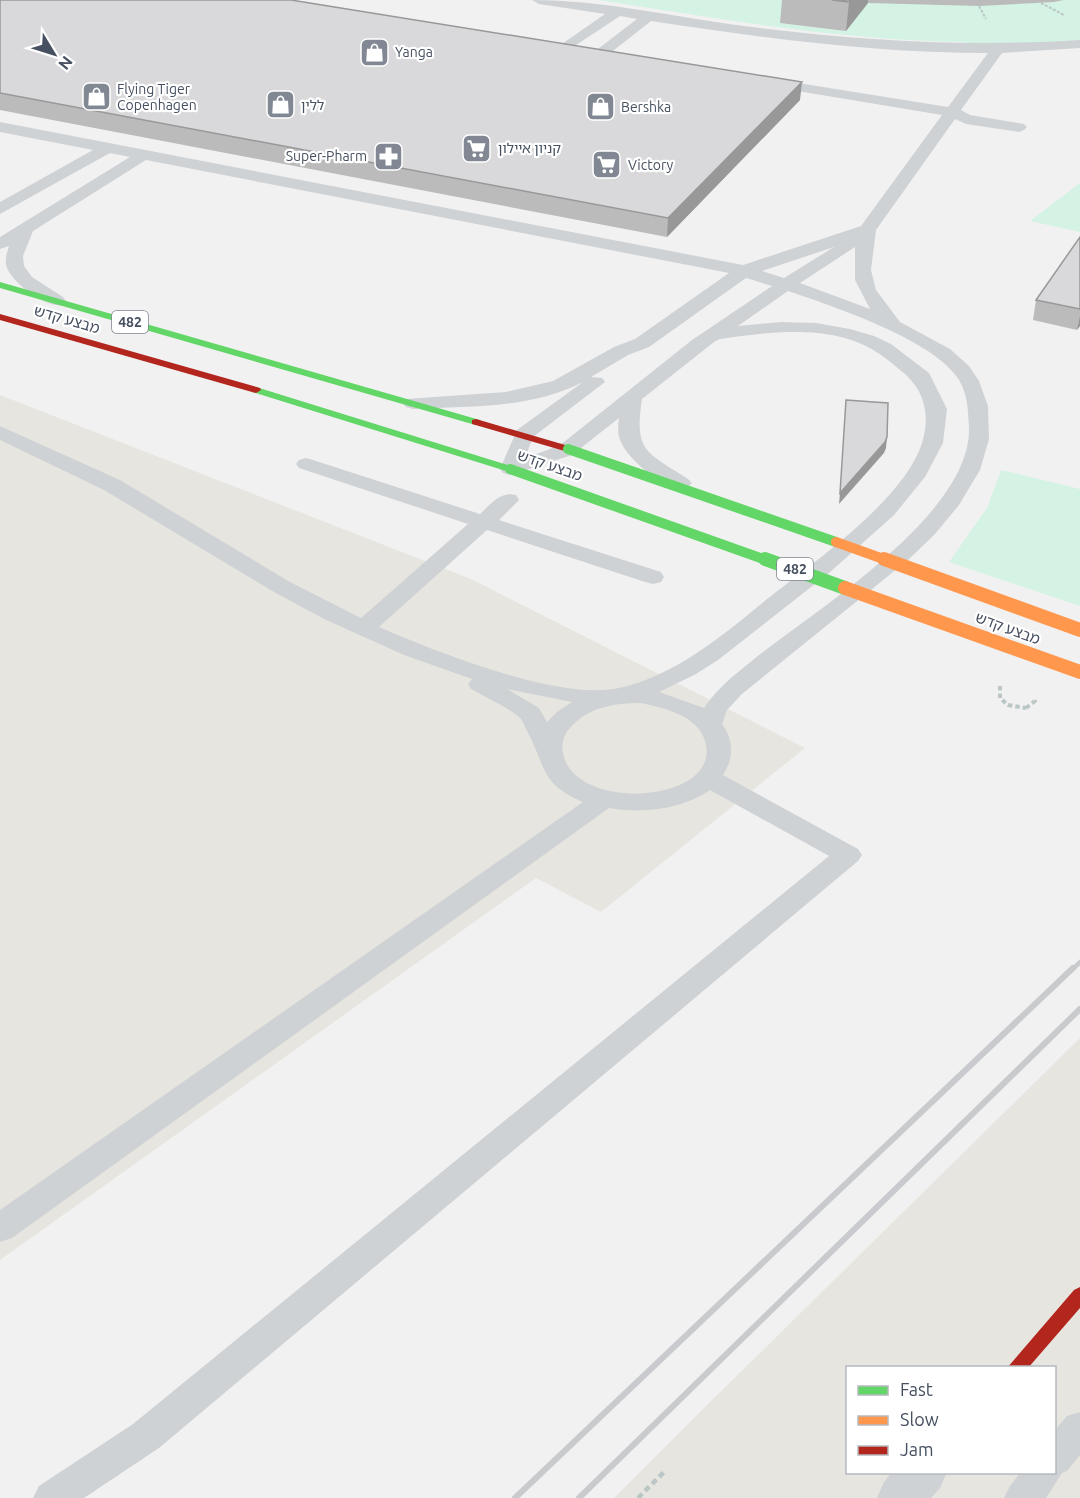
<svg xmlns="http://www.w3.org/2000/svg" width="1080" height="1498" font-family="Ubuntu,'Noto Sans Hebrew',sans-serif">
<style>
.commercial{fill:#e7e5df;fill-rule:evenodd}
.green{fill:#d4f3e4}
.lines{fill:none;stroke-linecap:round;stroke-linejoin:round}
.path-far2{stroke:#bac7c6;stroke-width:2;stroke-dasharray:3 1.5;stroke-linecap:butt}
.path-far1{stroke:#bac7c6;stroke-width:4;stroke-dasharray:4.5 3;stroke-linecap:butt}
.path{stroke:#bac7c6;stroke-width:4.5;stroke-dasharray:6 4;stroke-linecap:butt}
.lane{fill:#cfd2d5;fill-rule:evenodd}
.street{fill:#cfd2d5;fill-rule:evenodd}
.fast{fill:#63d668;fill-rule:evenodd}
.jam{fill:#b3261e;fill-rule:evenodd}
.rail-far1{stroke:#c8cacd;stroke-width:4.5}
.rail{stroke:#c8cacd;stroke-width:6}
.path-bridge{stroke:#bac7c6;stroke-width:4;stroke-dasharray:4.5 3;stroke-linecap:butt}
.fast-bridge-far1{stroke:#63d668;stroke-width:10}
.fast-bridge{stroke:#63d668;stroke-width:14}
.slow-bridge-far1{stroke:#ff974d;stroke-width:10}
.slow-bridge{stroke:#ff974d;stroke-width:14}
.wall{fill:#bbbbbc}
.shaded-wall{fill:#989899}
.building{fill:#d9d9db;stroke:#989899;stroke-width:1.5}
.labels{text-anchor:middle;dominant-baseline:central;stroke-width:4.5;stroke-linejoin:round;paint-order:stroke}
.far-poi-label{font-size:14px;fill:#465060;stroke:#fff;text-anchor:start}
.shield{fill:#fff;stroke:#7e8490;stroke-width:1.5}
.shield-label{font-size:14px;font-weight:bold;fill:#465060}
.street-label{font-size:15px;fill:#465060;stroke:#fff}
</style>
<rect width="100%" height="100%" fill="#f2f1f1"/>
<!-- commercial -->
<path class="commercial" d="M0,395L471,579L805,748L601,912L536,878L0,1260Z
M1080,1038V1498H614L702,1410ZM848,1368H1054V1472H848Z"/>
<!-- green -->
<path class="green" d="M599,0H1080V41L971,48L964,42C841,40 720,19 599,0Z
M1080,183V232L1030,221Z
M1001,470L1080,489V606L949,562L987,508Z"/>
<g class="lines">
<!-- path-far2 -->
<path class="path-far2" d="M1041,3L1064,15
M979,6L986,19"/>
<!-- path-far1 -->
<path class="path-far1" d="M1026,708L1035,701L1033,699"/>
<!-- path -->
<path class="path" d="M638,1498L666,1470"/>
<!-- lane -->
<path class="lane" d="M532,0C603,0 674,17 744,26C859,41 965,47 1080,40V48L1002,53L961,110L970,115L1024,124L1027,127L1024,130L1019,132L966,124L955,119L876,230L871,270L876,290L900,322L950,349L969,366L979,381L988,406L989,439L980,470L959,505L935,534L908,560L742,694L727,710L722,724C734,740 734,758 723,775L858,849L862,855L858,861L159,1448L84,1498H33L39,1486L133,1424L829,856L710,790C684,809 641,814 609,808L12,1238L0,1242V1210L583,802C541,784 547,770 529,735C526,730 524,722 520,718C513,710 483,696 471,689L468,684L472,679L404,655L324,619L274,592L104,490L0,440V426L120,480L290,582L361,618L468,524L299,468L296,464L299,460L306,458L313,460L480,514C491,504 500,491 516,495L519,500L499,520L661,572L664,577L661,582L653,584L645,582L487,530L379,627C437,652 552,698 614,689C637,685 659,675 679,664C712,645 741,620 771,596C816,561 905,498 922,443C931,414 924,388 900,370C893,364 886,358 878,353C833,323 770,332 720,339L714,342L642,399C634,452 646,452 688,479L692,483L688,487C667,493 629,461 621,442C617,434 618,426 619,418L572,455L510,475L503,473L500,469L517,430L583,382C531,409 470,406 413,409L406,407L403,403L406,399L506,392L553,381L614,347L635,339L729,273L146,160L33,231L23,256L24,266L32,277L63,297L66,301L63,305C47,309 10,282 6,265C5,259 7,252 9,246L0,249V237L130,157L110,153L0,214V202L93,150L0,132V122L743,265L861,226L942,115L767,86L762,85L760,82L762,79L767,78L948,107L988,53C875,53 763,38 651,21L604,58L599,59L592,55L594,52L637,19L620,16L564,53L559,52L557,49L559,46L605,14L539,4ZM834,247L784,278L762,271ZM855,247V280L870,309L800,283ZM746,278L772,286L692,340L564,442L550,449L525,458L533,437L605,382L602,378L591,377L628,355L649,347ZM788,291C832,306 935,340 959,380C968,395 968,411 969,428C971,512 824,605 763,652C742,669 719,685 704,708L659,692L696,674L718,660L829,573L894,515L925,477L943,443L947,409L929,373L891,344L874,336L850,329L816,323L781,322L738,326ZM507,689L572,702L557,712L547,722L539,708ZM641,703C664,708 697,715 705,741C724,803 574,814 563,753C561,744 564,734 570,728C588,707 615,703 641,703Z
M1080,1412V1455L1067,1471L1062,1473L1046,1498H1004L1010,1486L1021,1472H1054V1431L1067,1416Z"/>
<!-- street -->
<path class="street" d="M892,1472H947L940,1488L931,1498H877L884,1482Z"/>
<!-- fast -->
<path class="fast" d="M0,282L480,420L481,422L476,425L472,424L0,288Z
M256,387L514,467L516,469L514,471H506L252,392V388Z"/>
<!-- jam -->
<path class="jam" d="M0,314L260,388L261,390L256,393L252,392L0,320Z
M476,419L572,447L573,449L568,452L472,424V420Z
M1080,1287V1308L1028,1368H1007L1074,1290Z"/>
<!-- rail-far1 -->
<path class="rail-far1" d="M1072,970L1080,962"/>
<!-- rail -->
<path class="rail" d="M515,1498L1073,968
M579,1498L1080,1009"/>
<!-- path-bridge -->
<path class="path-bridge" d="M1000,686V698L1008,705L1026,708"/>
<!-- fast-bridge-far1 -->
<path class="fast-bridge-far1" d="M568,449L836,542
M510,469L769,561"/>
<!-- fast-bridge -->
<path class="fast-bridge" d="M765,559L845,588"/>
<!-- slow-bridge-far1 -->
<path class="slow-bridge-far1" d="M836,542L889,561"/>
<!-- slow-bridge -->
<path class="slow-bridge" d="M884,559L1080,630
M845,588L1080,672"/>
</g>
<!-- wall -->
<path class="wall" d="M0,0L800,100L667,237L0,110Z
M782,0H1064L1054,2L979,6L868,3L846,31L780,23Z
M1080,237V326L1077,330L1033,320L1036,300Z"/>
<!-- shaded-wall -->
<path class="shaded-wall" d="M851,0H868V3L846,31L849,2Z
M802,82L800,100L667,237L668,218Z
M1080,316V326L1077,330Z
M887,437L886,448L884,453L839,504L840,493Z"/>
<!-- building -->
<path class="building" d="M0,0H291L802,82L668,218L0,93Z
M832,0H851L849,2Z
M1080,237V309L1036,300Z
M846,400L888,403L887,437L885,442L840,493Z"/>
<!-- icons -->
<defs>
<symbol id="shop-square" viewBox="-11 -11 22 22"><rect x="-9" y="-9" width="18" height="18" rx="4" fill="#828893" stroke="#fff"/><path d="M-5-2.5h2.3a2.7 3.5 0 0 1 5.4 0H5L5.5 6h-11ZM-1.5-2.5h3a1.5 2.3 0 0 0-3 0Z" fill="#fff"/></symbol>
<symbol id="supermarket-square" viewBox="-11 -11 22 22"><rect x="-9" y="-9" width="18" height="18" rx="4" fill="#828893" stroke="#fff"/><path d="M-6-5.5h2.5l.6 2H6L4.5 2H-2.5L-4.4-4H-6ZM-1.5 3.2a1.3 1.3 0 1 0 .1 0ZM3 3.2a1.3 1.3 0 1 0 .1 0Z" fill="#fff"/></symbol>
<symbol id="pharmacy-square" viewBox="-11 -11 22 22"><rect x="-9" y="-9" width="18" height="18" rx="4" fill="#828893" stroke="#fff"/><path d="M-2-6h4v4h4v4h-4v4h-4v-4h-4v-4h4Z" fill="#fff"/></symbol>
</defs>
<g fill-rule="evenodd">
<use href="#shop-square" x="358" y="36" width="33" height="33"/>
<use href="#shop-square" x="80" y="80" width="33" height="33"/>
<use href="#shop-square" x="264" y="88" width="33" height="33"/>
<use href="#shop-square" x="584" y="90" width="33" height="33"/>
<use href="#supermarket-square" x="460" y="132" width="33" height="33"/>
<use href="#pharmacy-square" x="372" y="140" width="33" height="33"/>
<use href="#supermarket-square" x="590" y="148" width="33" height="33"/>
</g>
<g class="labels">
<!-- far-poi labels -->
<g class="far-poi-label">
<text x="395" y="52">Yanga</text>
<text x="117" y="89">Flying Tiger<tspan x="117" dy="16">Copenhagen</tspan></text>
<text x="301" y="105">ללין</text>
<text x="621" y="107">Bershka</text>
<text x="498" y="148">קניון איילון</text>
<text x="367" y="156" text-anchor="end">Super-Pharm</text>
<text x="628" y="165">Victory</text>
</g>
<!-- shield labels -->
<g class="shield">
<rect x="112" y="311" width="36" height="22" rx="4.5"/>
<rect x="777" y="558" width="36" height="22" rx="4.5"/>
</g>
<g class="shield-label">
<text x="130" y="322">482</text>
<text x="795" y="569">482</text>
</g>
<!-- street labels -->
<g class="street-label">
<text transform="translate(67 319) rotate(16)">מבצע קדש</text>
<text transform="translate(550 465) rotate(19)">מבצע קדש</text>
<text transform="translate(1008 628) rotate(20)">מבצע קדש</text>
</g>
</g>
<!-- legend -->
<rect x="846" y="1366" width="210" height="108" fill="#ffffff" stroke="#b5b9bf" stroke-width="1.5"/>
<rect x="858" y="1386" width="30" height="9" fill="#63d668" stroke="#b5b9bf" stroke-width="1.5"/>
<text x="900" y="1396" font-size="18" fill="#465060">Fast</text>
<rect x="858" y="1416" width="30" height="9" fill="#ff974d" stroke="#b5b9bf" stroke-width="1.5"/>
<text x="900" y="1426" font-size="18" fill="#465060">Slow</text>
<rect x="858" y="1446" width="30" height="9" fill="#b3261e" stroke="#b5b9bf" stroke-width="1.5"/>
<text x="900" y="1456" font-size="18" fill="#465060">Jam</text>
<!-- north arrow -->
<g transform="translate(54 54) rotate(128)" stroke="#ffffff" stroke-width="4.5" paint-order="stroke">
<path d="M0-4.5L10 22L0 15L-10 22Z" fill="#465060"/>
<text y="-9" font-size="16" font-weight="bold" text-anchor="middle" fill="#465060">N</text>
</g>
</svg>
